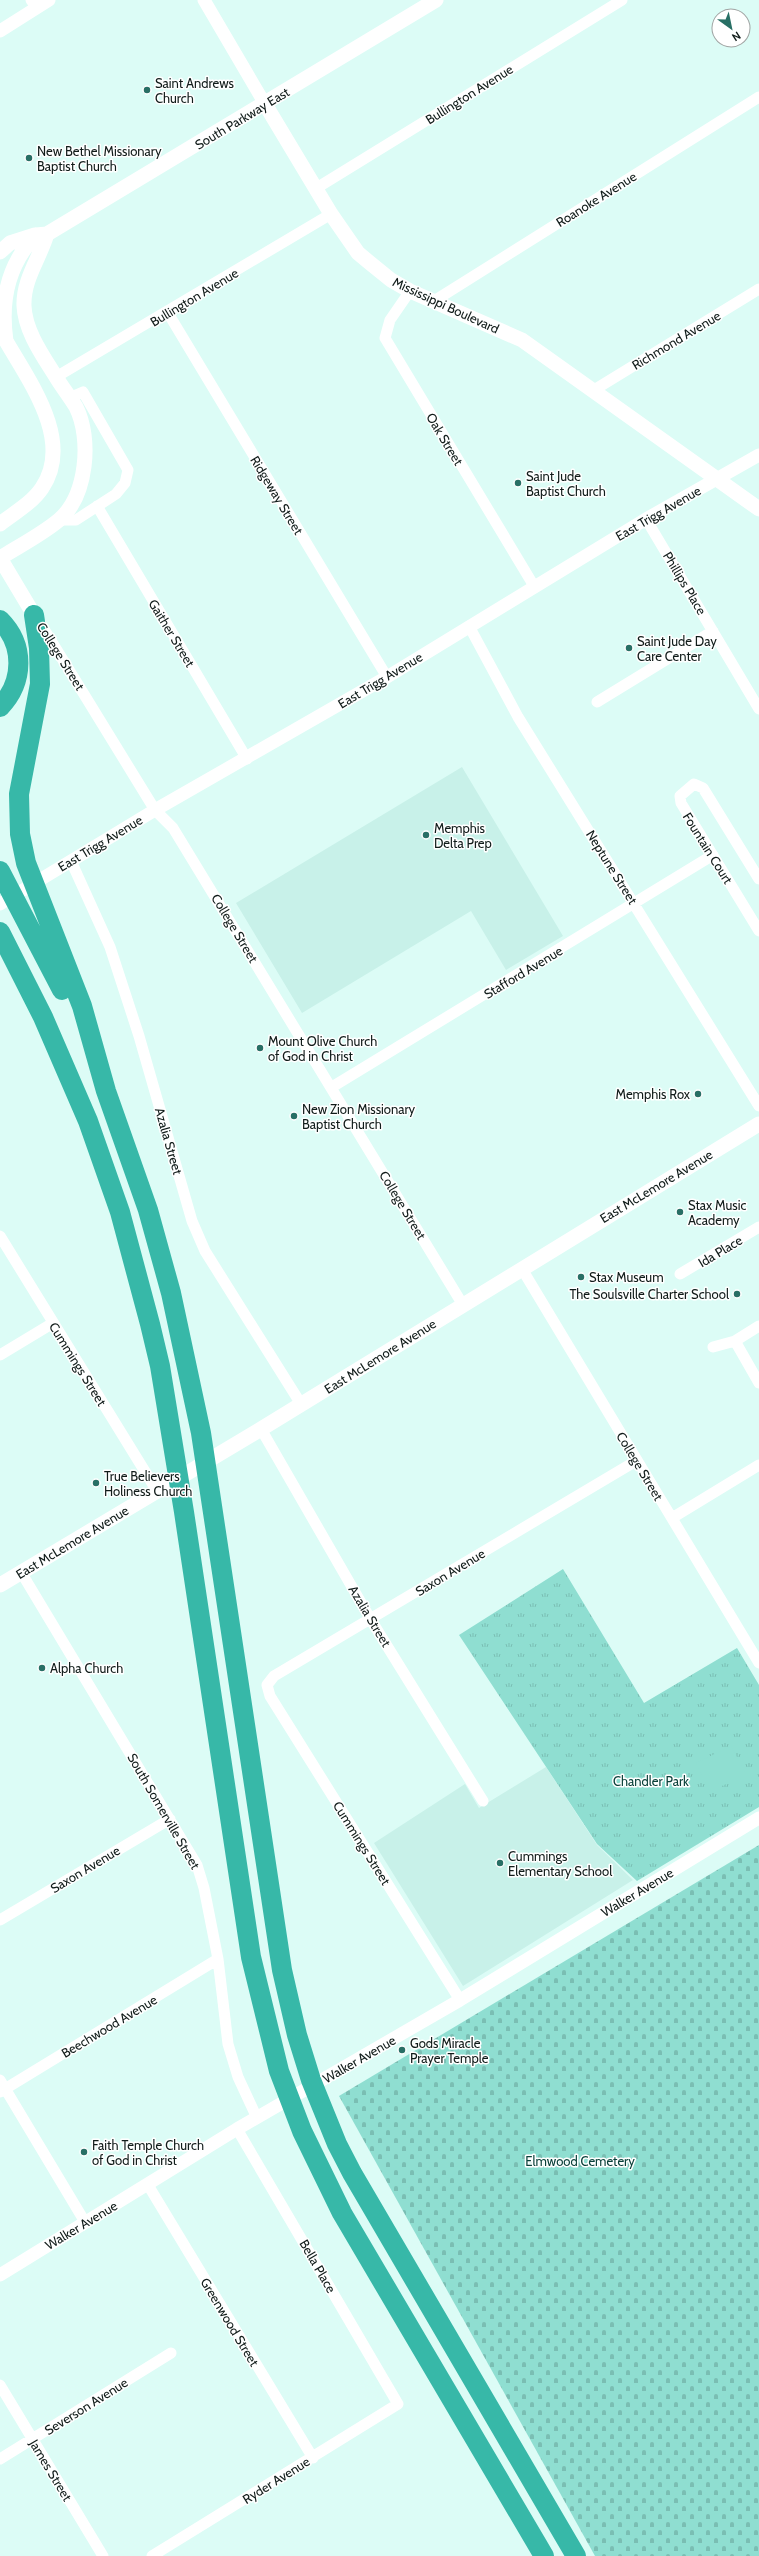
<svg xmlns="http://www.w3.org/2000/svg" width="759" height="2556" font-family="Cabin,sans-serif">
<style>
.built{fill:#c8f1e9}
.cemetery{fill:url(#cemetery-stones)}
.park{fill:url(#park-tufts)}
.garden{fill:#8fded1}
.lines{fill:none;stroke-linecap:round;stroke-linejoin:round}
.minor{stroke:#fff;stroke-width:11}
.tertiary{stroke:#fff;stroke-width:13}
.secondary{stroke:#fff;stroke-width:15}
.motorway{stroke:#37b8a8;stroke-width:20}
.poi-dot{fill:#286f65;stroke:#fff;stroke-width:1.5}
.labels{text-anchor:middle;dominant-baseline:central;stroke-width:3;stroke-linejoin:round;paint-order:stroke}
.poi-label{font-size:13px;fill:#111c1a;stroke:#fff;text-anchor:start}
.street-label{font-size:13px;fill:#111c1a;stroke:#fff}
.park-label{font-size:13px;fill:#0a413a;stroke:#fff}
</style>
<defs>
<pattern id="cemetery-stones" width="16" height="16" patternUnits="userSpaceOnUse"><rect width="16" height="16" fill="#8fded1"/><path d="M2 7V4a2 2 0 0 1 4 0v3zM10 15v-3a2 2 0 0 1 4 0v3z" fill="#7abeb3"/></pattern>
<pattern id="park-tufts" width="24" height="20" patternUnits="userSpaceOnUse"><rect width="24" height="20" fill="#8fded1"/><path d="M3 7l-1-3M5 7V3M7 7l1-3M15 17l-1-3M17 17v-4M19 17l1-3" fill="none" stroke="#7abeb3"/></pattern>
</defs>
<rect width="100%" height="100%" fill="#dcfcf6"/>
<!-- built -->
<path class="built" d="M462,767L563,936L506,970L471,911L302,1013L236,903Z
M546,1767L597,1845L633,1880L463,1986L374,1843L465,1784L479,1808Z"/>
<!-- cemetery -->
<path class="cemetery" d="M759,1845V2556H595L339,2096Z"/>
<!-- park -->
<path class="park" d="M563,1569L644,1703L737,1648L759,1685V1807L637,1881L597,1844L459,1635Z"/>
<!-- garden -->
<path class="garden" d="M731,1746L746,1774L710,1792L696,1763Z"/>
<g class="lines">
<!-- minor -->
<path class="minor" d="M31,0L36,7
M315,189L622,0
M410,291L390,320L385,338L534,586
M434,301L759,97
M168,313L387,677
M56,377L331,214
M594,390L759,289
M97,506L247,759
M646,519L759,709
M59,520H76L116,494L125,483L128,470L83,392L69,398
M39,621L155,810L173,828L463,1305
M469,626L518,717L759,1106
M597,702L713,631
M71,861L110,947L139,1036L192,1221L205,1251L301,1404
M759,879L703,788L694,784L680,796L681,803L759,931
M332,1087L713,855
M0,1236L157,1491
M522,1269L759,1663
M680,1274L759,1227
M735,1341L759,1383
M713,1347L735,1341L759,1326
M0,1355L53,1323
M261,1429L371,1620L483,1801
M672,1518L759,1465
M21,1572L197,1865L204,1888L218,1959L228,2044L238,2077L257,2118
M0,1920L170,1819
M460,2000L270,1696L267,1685L274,1676L636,1461
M0,2080L85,2222
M0,2092L218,1959
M148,2185L313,2458
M0,2385L103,2556
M0,2459L171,2353
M152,2556L398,2404L237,2129"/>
<!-- tertiary -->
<path class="tertiary" d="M204,0L265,104
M0,31L49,0
M0,904L155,810L387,677L646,519L759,455
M0,2275L237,2129L460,2000L759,1818"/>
<!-- secondary -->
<path class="secondary" d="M265,104L331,214L358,253L370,263L391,280L410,291L522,340L759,509
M0,252L10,243L35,235
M0,524C14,513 32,503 42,488C74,441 29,381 6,341C0,300 8,264 36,235L47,234L436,0
M0,558C19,546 41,535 59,520C87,496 92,439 76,407C70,397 62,387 56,377C43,356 25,331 24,306C23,279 40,258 47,234
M0,558L34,615
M0,1585L261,1429L759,1124"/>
<!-- motorway -->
<path class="motorway" d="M34,615L39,648L40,684L19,794L20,834L26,863L82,1006L106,1091L148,1210L171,1293L201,1433L282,1970L297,2035L311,2080L337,2144L352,2173L576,2556
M0,620C25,645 24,682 0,707
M0,871L62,990
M0,932L43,1017L88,1121L120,1212L150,1324L160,1366L184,1512L251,1957L279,2071L302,2131L342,2213L544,2556"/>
</g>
<!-- markers -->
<g class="poi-dot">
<circle cx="147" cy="90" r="4"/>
<circle cx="29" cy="158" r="4"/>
<circle cx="518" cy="483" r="4"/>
<circle cx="629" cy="648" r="4"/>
<circle cx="426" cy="835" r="4"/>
<circle cx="260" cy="1048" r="4"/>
<circle cx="698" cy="1094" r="4"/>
<circle cx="294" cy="1116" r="4"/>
<circle cx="680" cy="1212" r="4"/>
<circle cx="581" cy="1277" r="4"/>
<circle cx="737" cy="1294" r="4"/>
<circle cx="96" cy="1483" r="4"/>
<circle cx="42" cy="1668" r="4"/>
<circle cx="500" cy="1863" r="4"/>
<circle cx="402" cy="2050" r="4"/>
<circle cx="84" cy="2152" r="4"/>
</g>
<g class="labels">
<!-- poi labels -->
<g class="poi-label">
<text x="155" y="83">Saint Andrews<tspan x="155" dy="15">Church</tspan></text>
<text x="37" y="151">New Bethel Missionary<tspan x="37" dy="15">Baptist Church</tspan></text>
<text x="526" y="476">Saint Jude<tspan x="526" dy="15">Baptist Church</tspan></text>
<text x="637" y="641">Saint Jude Day<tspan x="637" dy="15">Care Center</tspan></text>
<text x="434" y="828">Memphis<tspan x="434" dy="15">Delta Prep</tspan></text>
<text x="268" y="1041">Mount Olive Church<tspan x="268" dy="15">of God in Christ</tspan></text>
<text x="690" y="1094" text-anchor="end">Memphis Rox</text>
<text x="302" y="1109">New Zion Missionary<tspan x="302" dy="15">Baptist Church</tspan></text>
<text x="688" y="1205">Stax Music<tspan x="688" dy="15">Academy</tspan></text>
<text x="589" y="1277">Stax Museum</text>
<text x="729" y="1294" text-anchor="end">The Soulsville Charter School</text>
<text x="104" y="1476">True Believers<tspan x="104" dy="15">Holiness Church</tspan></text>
<text x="50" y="1668">Alpha Church</text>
<text x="508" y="1856">Cummings<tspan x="508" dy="15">Elementary School</tspan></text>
<text x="410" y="2043">Gods Miracle<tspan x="410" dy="15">Prayer Temple</tspan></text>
<text x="92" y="2145">Faith Temple Church<tspan x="92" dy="15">of God in Christ</tspan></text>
</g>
<!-- street labels -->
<g class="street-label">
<text transform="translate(469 94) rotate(-32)">Bullington Avenue</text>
<text transform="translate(242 118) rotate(-31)">South Parkway East</text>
<text transform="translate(596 199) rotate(-32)">Roanoke Avenue</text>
<text transform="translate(194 297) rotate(-31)">Bullington Avenue</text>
<text transform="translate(446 305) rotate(25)">Mississippi Boulevard</text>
<text transform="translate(676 340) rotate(-31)">Richmond Avenue</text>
<text transform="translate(445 439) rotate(59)">Oak Street</text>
<text transform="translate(277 495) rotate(59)">Ridgeway Street</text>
<text transform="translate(658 513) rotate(-30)">East Trigg Avenue</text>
<text transform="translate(685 583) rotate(59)">Phillips Place</text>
<text transform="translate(172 633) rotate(59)">Gaither Street</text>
<text transform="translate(61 656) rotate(58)">College Street</text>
<text transform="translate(380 680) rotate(-31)">East Trigg Avenue</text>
<text transform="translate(100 843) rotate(-31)">East Trigg Avenue</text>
<text transform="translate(708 848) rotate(58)">Fountain Court</text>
<text transform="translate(612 867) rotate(58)">Neptune Street</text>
<text transform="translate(235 928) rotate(59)">College Street</text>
<text transform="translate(523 972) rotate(-31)">Stafford Avenue</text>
<text transform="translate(169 1141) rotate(74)">Azalia Street</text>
<text transform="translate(656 1186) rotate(-31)">East McLemore Avenue</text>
<text transform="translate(403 1205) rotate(59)">College Street</text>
<text transform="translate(720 1251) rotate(-31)">Ida Place</text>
<text transform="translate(380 1356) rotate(-32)">East McLemore Avenue</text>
<text transform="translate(78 1364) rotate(58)">Cummings Street</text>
<text transform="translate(640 1466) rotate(59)">College Street</text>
<text transform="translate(72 1542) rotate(-31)">East McLemore Avenue</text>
<text transform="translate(450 1572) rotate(-31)">Saxon Avenue</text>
<text transform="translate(370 1616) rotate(59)">Azalia Street</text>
<text transform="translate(164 1811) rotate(60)">South Somerville Street</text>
<text transform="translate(362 1843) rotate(58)">Cummings Street</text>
<text transform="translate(85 1869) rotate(-31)">Saxon Avenue</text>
<text transform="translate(637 1892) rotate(-31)">Walker Avenue</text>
<text transform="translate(109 2026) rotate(-31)">Beechwood Avenue</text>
<text transform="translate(359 2059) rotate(-30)">Walker Avenue</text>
<text transform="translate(81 2225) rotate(-31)">Walker Avenue</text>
<text transform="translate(318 2266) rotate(60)">Bella Place</text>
<text transform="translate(230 2322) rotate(59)">Greenwood Street</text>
<text transform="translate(86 2406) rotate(-32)">Severson Avenue</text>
<text transform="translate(51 2470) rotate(59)">James Street</text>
<text transform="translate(276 2480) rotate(-32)">Ryder Avenue</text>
</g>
<!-- park labels -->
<g class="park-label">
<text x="651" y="1781">Chandler Park</text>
<text x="580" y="2161">Elmwood Cemetery</text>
</g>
</g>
<!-- north arrow -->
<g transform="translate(731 28) rotate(147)"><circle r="19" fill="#ffffff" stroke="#a0a4a3"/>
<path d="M0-3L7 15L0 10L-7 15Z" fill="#286f65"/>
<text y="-6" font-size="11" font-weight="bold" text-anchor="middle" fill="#111c1a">N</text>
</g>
</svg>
